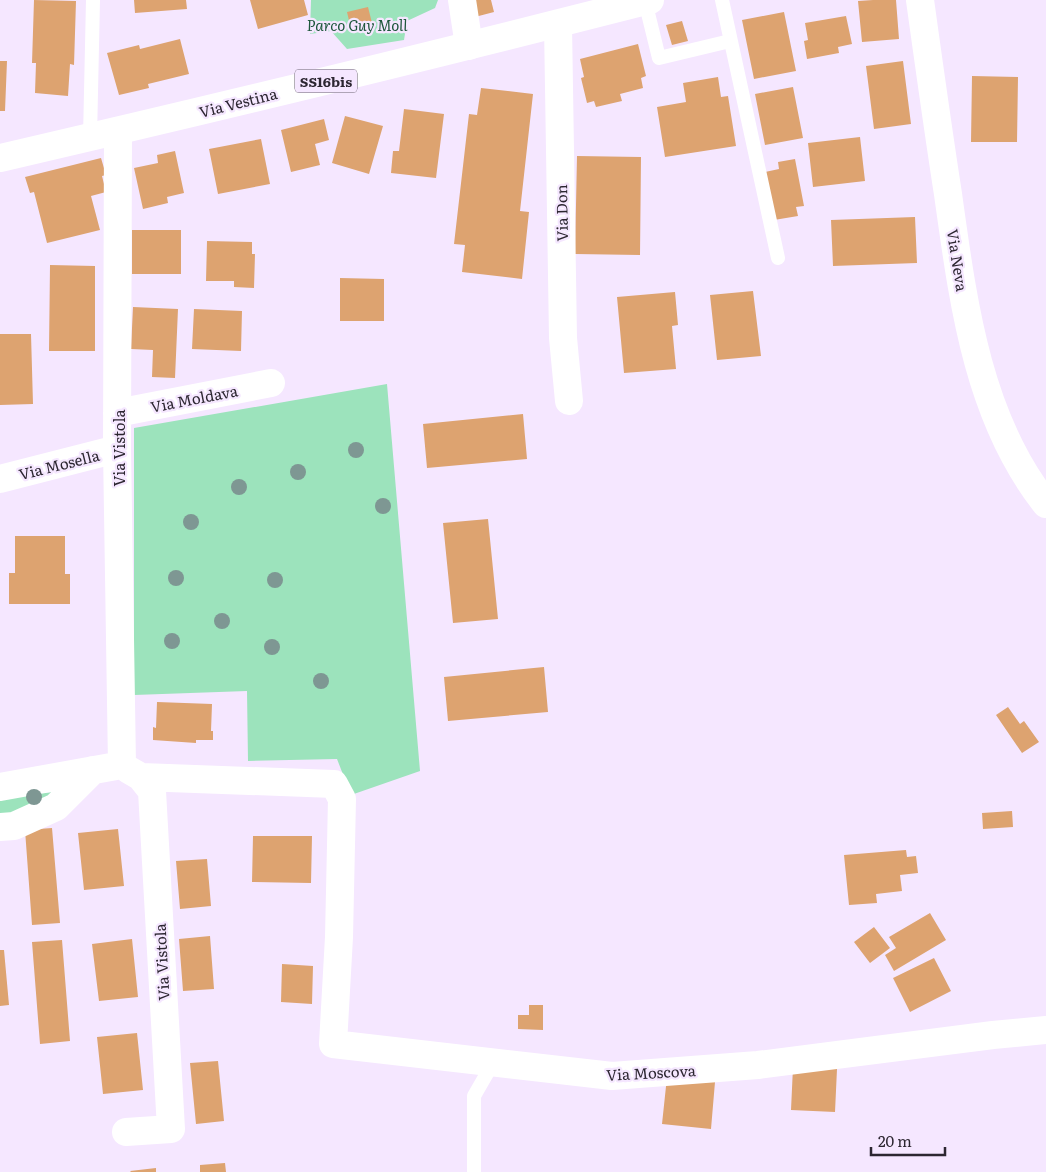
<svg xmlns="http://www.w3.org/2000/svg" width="1046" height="1172" font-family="Literata,serif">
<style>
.green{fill:#9ce3bc}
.building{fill:#dda370}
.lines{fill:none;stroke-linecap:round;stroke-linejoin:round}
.lane{stroke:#fff;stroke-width:14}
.street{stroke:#fff;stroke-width:28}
.primary{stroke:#fff;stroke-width:28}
.tree{fill:#7e9793}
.labels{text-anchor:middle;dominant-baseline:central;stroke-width:4.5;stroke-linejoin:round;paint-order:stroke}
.shield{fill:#f5e7ff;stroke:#68606f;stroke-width:1}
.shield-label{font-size:14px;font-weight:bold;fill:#2c2631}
.park-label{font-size:15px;font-style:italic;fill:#1d563b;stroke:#f5e7ff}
.street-label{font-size:15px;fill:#2c2631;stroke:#f5e7ff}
</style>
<rect width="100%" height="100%" fill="#f5e7ff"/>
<!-- green -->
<path class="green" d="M311,0H438L435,8L407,21L404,40L347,49L331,31L310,34Z
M387,384L420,771L351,795L337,759L248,761L247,691L134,695V428Z
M64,791L0,819V797Z"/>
<!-- building -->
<path class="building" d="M34,0L76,1L74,65L70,64L68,96L35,93L36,63H32Z
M134,0H186L187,9L135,13Z
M250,0H304L308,15L258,29Z
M470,0H491L494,12L471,18Z
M873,0H896L899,39L862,42L858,1Z
M368,7L372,23L351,29L347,12Z
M784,12L796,71L754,79L742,20Z
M846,16L852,44L838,47L839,53L807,59L804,41L808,40L805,23Z
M682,21L688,41L672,45L666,25Z
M180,39L189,74L148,84L149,88L119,95L107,53L139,45L140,49Z
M638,44L646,76L641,78L643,88L620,94L622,101L596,107L594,101L587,103L581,78L584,77L580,59Z
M0,61H7L5,111H0Z
M903,61L911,124L874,129L866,66Z
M972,76L1018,77L1017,142H971Z
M718,77L721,97L728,96L736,146L665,157L657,107L686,102L683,83Z
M793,87L803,138L765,145L755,94Z
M481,88L533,94L520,211L529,212L522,279L462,272L465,245L454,244L469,114L477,115Z
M404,109L444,114L436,178L391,173L393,151H399Z
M345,116L383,126L369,174L332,163Z
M324,119L329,140L315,144L320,165L291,172L281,130Z
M860,137L865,181L813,187L808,143Z
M261,139L270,184L218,194L209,149Z
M175,151L184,193L167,197L168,203L143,209L134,168L158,163L157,155Z
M577,156L641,157L640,255L575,254Z
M101,158L106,175L102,176L106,192L91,196L100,230L47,243L34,192L30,193L25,177Z
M795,159L804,206L796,207L798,216L774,220L765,172L779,169L778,162Z
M915,217L917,263L833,266L831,220Z
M132,230H181V274H132Z
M207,241L252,242V254H255L254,288L234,287V281H206Z
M50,265L95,266V351H49Z
M340,278L384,279V321H340Z
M753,291L761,356L717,360L710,295Z
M675,292L678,325L672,326L676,369L624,373L617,297Z
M133,307L178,309L175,378L152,377L153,350L131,349Z
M194,309L242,311L241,351L192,349Z
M0,334H31L33,404L0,405Z
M523,414L527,459L427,468L423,424Z
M488,519L498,619L453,623L443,523Z
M15,536H65V574H70V604H9V573H15Z
M544,667L548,712L448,721L444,677Z
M157,702L212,704L211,731H213V740H196V743L153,740V727L156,728Z
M1008,707L1020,724L1024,721L1039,742L1022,753L996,715Z
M1012,811L1013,827L983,829L982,813Z
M52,828L60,923L32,925L25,830Z
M118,829L124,886L84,890L78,833Z
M253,836H312L311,883L252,882Z
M906,850L907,857L916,856L918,873L900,875L902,891L876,894L877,903L849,905L844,855Z
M207,859L211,906L180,909L176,861Z
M930,913L946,940L894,971L885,955L896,948L889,937Z
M874,927L890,948L870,963L854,942Z
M210,936L214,989L183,991L179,939Z
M132,939L138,997L99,1001L92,944Z
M62,940L70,1041L40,1044L32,942Z
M0,950H4L9,1005L0,1006Z
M934,958L951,991L910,1012L893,978Z
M282,964L313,966L312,1004L281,1002Z
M529,1005H543V1030L518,1029V1015H529Z
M137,1033L143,1090L103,1094L97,1037Z
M218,1061L224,1121L196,1124L190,1063Z
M793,1067L837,1069L835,1112L791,1110Z
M667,1077L715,1082L711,1129L662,1124Z
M225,1163L226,1172H200V1165Z
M156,1168V1172H131L130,1171Z"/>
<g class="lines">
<!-- lane -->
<path class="lane" d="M722,0L778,258
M645,1L659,58L730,41
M90,138L93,0
M474,1172V1096L493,1063"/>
<!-- street -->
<path class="street" d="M462,0L469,46
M920,0C929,65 938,130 948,194C963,301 977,417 1046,504
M558,25L563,338L569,401
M117,413L271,383
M0,479L117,449
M141,777L334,784L342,799L339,937L333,1044L612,1076L758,1065L993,1035L1046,1030
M0,787L122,765L117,449L118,131
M0,827L14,826L56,807L93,770
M126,1132L171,1129L152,791L141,777L129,770"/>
<!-- primary -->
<path class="primary" d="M0,158C217,108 434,55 650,0"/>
</g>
<!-- trees -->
<g class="tree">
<circle cx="356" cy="450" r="8"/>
<circle cx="298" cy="472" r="8"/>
<circle cx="239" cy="487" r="8"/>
<circle cx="383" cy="506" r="8"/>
<circle cx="191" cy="522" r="8"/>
<circle cx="176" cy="578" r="8"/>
<circle cx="275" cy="580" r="8"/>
<circle cx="222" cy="621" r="8"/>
<circle cx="172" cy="641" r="8"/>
<circle cx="272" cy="647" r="8"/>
<circle cx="321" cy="681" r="8"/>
<circle cx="34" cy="797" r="8"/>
</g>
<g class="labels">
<!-- shield labels -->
<rect class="shield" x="295" y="69.5" width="62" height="23" rx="4"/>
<g class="shield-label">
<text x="326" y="81">SS16bis</text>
</g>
<!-- park labels -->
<g class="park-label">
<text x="357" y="24">Parco Guy Moll</text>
</g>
<!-- street labels -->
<g class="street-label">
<text transform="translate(238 102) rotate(-14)">Via Vestina</text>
<text transform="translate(561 213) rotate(-91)">Via Don</text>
<text transform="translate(958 260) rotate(81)">Via Neva</text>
<text transform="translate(194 398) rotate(-11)">Via Moldava</text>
<text transform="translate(118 448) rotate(-90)">Via Vistola</text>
<text transform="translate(59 464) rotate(-14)">Via Mosella</text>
<text transform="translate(161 962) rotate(-93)">Via Vistola</text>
<text transform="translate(651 1072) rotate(-3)">Via Moscova</text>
</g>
</g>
<!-- scale -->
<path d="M871 1147v8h74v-8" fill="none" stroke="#2c2631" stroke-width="2.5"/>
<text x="878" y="1147" font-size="15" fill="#2c2631" stroke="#f5e7ff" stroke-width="4" paint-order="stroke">20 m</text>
</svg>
